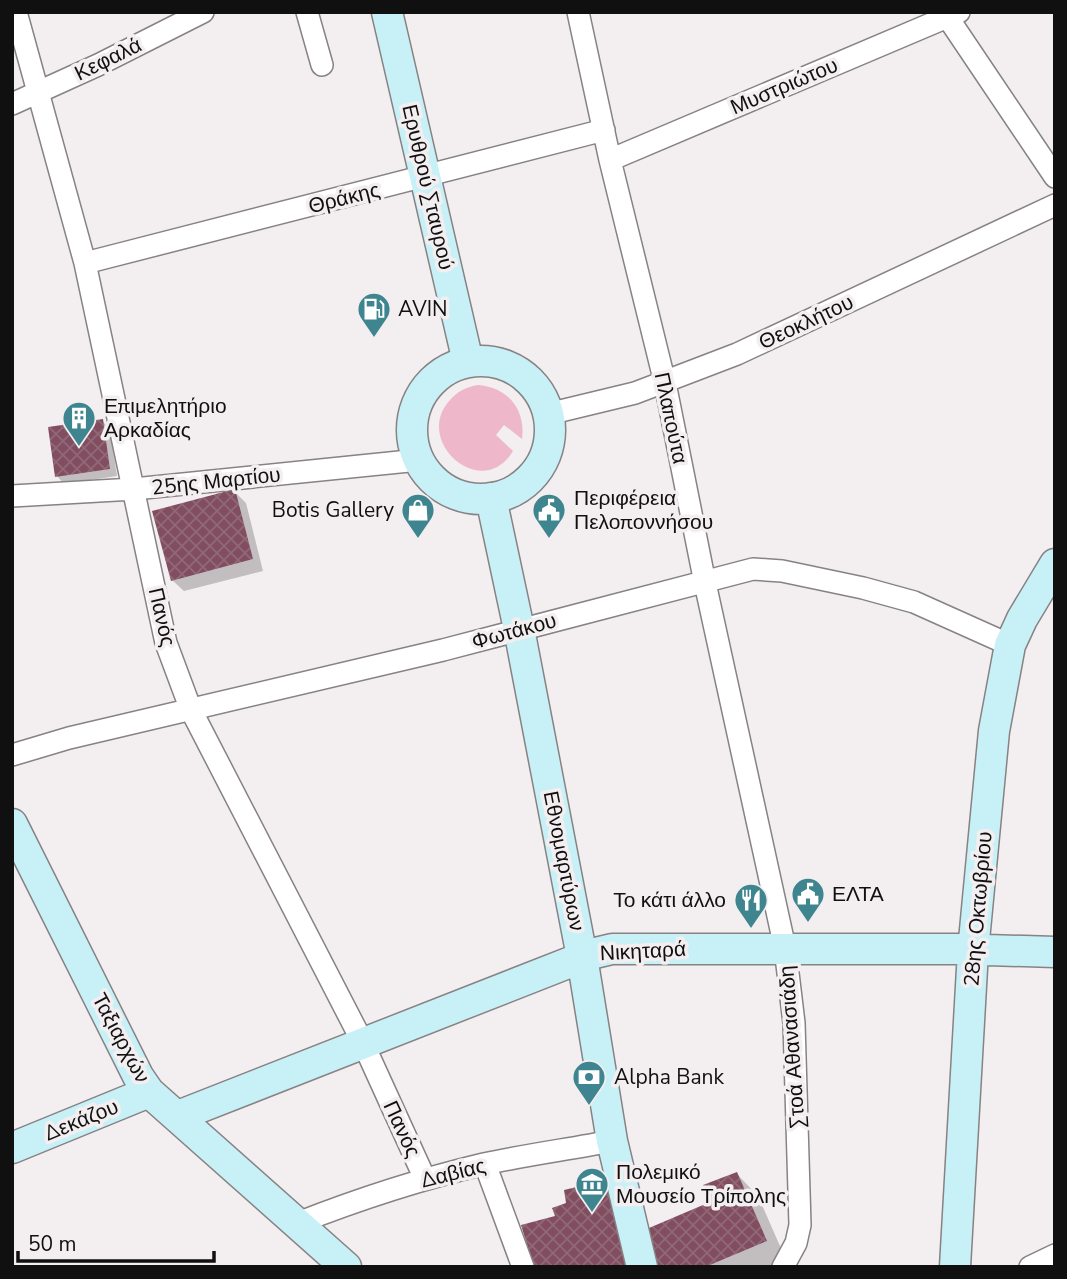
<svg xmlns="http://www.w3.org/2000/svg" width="1067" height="1279" font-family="'Nunito Sans',sans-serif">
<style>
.green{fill:#efb8ca}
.shadow{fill:#0003}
.building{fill:url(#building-cross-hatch)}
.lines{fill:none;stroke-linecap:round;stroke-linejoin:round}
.street-casing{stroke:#878283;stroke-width:24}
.secondary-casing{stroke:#878283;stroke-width:33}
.street{stroke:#fff;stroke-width:21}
.secondary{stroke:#c8f1f7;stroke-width:30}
.labels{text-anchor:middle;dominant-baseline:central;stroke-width:7;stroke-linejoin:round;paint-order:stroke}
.street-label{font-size:21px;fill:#111010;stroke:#f3eeef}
.poi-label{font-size:21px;fill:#111010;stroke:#f3eeef;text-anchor:start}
</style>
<defs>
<pattern id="building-cross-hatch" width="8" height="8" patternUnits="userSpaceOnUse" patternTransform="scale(1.75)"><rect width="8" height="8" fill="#824d60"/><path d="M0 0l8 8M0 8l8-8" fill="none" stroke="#906876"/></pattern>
</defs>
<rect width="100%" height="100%" fill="#f3eeef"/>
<!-- green -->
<path class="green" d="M478,385C508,387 526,410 522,439L504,425L496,435L513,451C482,503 412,441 450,400C458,391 466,387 478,385Z"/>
<!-- shadow -->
<path class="shadow" d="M102,421L110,429L117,476L64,484L57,476Z
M234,491L246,503L263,571L184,591L172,580Z
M737,1174L758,1196L787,1262L777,1267H659Z"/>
<!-- building -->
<path class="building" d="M103,419L110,469L55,477L48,427Z
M235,489L253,559L171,581L152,511Z
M737,1172L767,1241L705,1267H657L649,1228L710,1202L703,1185Z
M610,1179L628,1267H534L521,1225L555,1216L552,1208L566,1203L564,1190Z"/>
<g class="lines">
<defs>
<path id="street" d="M16,12L85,263L166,643L191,710L363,1043L425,1179
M307,12L322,65
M578,12L610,160L665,383L705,583L785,948L794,1023L800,1225L796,1243L783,1267
M944,12L1055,177
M12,104L98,65L203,12
M610,160L959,12
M85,263L604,130
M548,414L635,393L737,354L1055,205
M12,496L134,489L419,460
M12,755L69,738L443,650L753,569L782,571L863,588L914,602L1010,645
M485,1164L523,1267
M298,1223C359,1199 421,1179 484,1164C526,1155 570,1149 612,1141
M1030,1267L1055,1255"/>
<path id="secondary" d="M387,12L468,362
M412 430a69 69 0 1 1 138 0a69 69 0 1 1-138 0Z
M491,498L519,629L582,957L612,1141L642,1267
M12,824L138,1076L149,1092L346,1267
M178,1116L591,954L612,949H955L1055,952
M12,1148L149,1092
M955,1267L973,951L994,731L1010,645L1022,619L1055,564"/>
</defs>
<!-- street casing -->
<use href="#street" class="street-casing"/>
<!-- secondary casing -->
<use href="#secondary" class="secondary-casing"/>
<!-- street -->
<use href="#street" class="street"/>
<!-- secondary -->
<use href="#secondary" class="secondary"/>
</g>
<!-- icons -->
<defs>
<symbol id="fuel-pin" viewBox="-11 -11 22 30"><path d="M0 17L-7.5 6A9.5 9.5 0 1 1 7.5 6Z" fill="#3e858f" stroke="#f3eeef"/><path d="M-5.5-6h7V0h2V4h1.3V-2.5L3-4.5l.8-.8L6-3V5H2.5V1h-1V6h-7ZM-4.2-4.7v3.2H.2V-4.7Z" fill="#fff"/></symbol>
<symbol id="building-pin" viewBox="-11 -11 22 30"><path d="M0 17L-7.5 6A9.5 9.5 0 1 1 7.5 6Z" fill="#3e858f" stroke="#f3eeef"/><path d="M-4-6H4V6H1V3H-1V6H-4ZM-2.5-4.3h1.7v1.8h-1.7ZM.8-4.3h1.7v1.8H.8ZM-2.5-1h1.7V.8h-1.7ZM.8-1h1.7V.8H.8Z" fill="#fff"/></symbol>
<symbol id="shop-pin" viewBox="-11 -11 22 30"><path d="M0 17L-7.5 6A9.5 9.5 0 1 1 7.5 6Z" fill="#3e858f" stroke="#f3eeef"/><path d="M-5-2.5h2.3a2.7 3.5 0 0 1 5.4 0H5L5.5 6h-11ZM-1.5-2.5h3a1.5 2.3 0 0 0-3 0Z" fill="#fff"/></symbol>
<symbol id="civic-pin" viewBox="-11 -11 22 30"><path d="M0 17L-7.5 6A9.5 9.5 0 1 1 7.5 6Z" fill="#3e858f" stroke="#f3eeef"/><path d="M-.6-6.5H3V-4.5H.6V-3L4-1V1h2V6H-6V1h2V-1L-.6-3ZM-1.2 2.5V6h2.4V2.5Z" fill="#fff"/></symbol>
<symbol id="restaurant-pin" viewBox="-11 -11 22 30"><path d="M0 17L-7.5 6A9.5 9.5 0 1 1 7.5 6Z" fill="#3e858f" stroke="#f3eeef"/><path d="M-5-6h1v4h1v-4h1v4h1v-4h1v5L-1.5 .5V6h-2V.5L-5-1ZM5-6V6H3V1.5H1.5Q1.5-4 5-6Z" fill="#fff"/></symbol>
<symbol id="bank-pin" viewBox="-11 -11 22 30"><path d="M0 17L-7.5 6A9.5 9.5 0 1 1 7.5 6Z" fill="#3e858f" stroke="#f3eeef"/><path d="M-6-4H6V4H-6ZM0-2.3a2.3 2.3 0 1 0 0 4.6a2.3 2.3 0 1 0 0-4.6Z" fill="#fff"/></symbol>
<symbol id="museum-pin" viewBox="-11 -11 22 30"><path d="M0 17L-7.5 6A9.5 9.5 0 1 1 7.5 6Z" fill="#3e858f" stroke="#f3eeef"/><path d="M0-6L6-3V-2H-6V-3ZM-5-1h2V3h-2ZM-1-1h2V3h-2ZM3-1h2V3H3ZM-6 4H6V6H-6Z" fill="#fff"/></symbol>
</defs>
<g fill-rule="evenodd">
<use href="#fuel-pin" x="355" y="290" width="38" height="52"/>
<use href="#building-pin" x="60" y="399" width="38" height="52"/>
<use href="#shop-pin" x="399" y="491" width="38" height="52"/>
<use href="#civic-pin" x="530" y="491" width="38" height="52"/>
<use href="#civic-pin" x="789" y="875" width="38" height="52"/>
<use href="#restaurant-pin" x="732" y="881" width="38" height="52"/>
<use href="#bank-pin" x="570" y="1058" width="38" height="52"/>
<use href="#museum-pin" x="573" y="1165" width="38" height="52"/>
</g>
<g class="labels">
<!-- street labels -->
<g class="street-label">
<text transform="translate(108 59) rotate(-26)">Κεφαλά</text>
<text transform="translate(784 86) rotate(-23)">Μυστριώτου</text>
<text transform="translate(428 187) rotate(77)">Ερυθρού Σταυρού</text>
<text transform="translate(344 198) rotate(-14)">Θράκης</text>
<text transform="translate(806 322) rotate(-25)">Θεοκλήτου</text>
<text transform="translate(671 418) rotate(78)">Πλαπούτα</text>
<text transform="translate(216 481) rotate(-6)">25ης Μαρτίου</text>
<text transform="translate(162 617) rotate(77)">Πανός</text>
<text transform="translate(514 631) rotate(-15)">Φωτάκου</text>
<text transform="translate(564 861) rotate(79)">Εθνομαρτύρων</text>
<text transform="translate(978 909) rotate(-85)">28ης Οκτωβρίου</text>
<text transform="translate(643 951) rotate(-3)">Νικηταρά</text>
<text transform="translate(121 1038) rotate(62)">Ταξιαρχών</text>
<text transform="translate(792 1047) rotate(-94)">Στοά Αθανασιάδη</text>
<text transform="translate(81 1120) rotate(-22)">Δεκάζου</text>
<text transform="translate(402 1129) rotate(65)">Πανός</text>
<text transform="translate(453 1173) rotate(-14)">Δαβίας</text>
</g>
<!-- poi labels -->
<g class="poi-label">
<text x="398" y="309">AVIN</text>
<text x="104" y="406">Επιμελητήριο<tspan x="104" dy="24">Αρκαδίας</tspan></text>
<text x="574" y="498">Περιφέρεια<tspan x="574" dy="24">Πελοποννήσου</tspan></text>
<text x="394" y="510" text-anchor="end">Botis Gallery</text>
<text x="832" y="894">ΕΛΤΑ</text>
<text x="726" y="900" text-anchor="end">Το κάτι άλλο</text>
<text x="614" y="1077">Alpha Bank</text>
<text x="616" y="1172">Πολεμικό<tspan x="616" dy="24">Μουσείο Τρίπολης</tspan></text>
</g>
</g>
<!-- border -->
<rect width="1067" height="1279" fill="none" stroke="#111010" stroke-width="28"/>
<!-- scale -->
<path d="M18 1251v10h196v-10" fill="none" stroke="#111010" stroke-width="3.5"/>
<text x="28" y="1251" font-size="21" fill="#111010" stroke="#f3eeef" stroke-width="5" paint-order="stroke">50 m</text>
</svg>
